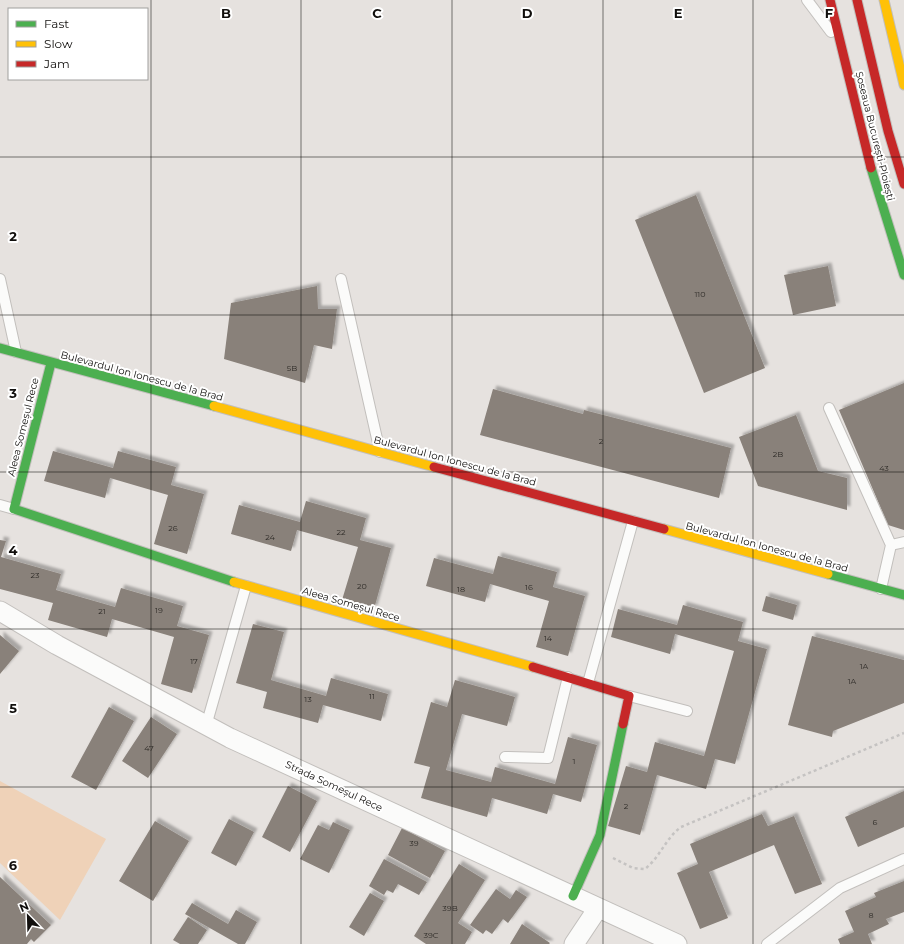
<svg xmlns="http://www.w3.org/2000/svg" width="904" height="944" font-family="Montserrat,sans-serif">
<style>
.green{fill:#efd2b8}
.building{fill:#89817a;filter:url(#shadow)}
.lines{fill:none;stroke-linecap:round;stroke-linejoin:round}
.lane-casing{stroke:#c2bfbc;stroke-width:12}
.street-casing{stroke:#c2bfbc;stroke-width:21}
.fast-casing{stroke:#c2bfbc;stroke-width:11}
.slow-casing{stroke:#c2bfbc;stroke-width:11}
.jam-casing{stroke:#c2bfbc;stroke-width:11}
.path{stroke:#c5c3c2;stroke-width:2.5;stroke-dasharray:3 3;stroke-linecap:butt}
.lane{stroke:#fbfbfa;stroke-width:10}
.street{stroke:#fbfbfa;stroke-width:19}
.fast{stroke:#4caf50;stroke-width:9}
.slow{stroke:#ffc107;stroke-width:9}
.jam{stroke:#c62828;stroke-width:9}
.grid{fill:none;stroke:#110f0d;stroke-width:1;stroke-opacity:0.55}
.labels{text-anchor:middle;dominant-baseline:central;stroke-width:4;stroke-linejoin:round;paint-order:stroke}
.number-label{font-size:8px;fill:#2f2c28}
.street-label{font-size:10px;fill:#110f0d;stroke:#fff}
.grid-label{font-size:13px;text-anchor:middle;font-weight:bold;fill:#110f0d;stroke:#fff;stroke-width:4;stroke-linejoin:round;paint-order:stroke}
</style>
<defs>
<filter id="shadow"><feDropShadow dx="3.5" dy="-3.5" stdDeviation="1" flood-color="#0004"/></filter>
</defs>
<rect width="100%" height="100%" fill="#e6e2df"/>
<!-- green -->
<path class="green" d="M0,781L106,839L60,920L0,863Z"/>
<!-- building -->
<path class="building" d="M696,195L765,368L704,393L635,220Z
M828,266L836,306L793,315L784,275Z
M317,286L318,309H337L332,349L314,345L305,383L224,359L231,303Z
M904,383V530L888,525L839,410Z
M493,389L583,414L584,410L731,448L719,498L480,435Z
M796,415L818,471L847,478V510L758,486L739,437Z
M53,451L113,468L118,451L176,467L171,485L204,494L187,554L154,544L168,495L110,478L105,498L44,481Z
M306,501L366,518L360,540L391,548L374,609L342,600L358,547L297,530L291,551L231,534L239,505L300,522Z
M0,540L6,541L1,557L61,574L56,590L115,607L121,588L183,606L177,626L209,635L192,693L161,684L174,637L112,619L107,637L48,620L53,603L0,589Z
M498,556L557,572L553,587L585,596L568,656L536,647L549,601L490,584L485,602L426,586L434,558L493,574Z
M766,596L797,605L793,620L762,611Z
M683,605L743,622L738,641L767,649L735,764L715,759L706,789L657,775L640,835L608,826L626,766L647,772L655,742L704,756L734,651L675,634L670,654L611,637L618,609L677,625Z
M253,624L284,632L271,680L326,696L331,678L388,694L381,721L323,705L318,723L263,708L267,692L236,683Z
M0,635L19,651L0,674Z
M812,636L904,660V703L833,731L832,737L788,725Z
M455,680L515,697L507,726L462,714L446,770L491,782L495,767L555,784L568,737L597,745L581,802L553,794L547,814L492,798L487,817L421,798L430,767L414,763L431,702L447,707Z
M109,707L134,721L96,790L71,777Z
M151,717L177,734L148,778L122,761Z
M288,786L317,801L290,852L262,837Z
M904,791V827L858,847L845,817Z
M762,814L768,826L794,816L822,884L795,894L774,845L709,872L728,918L700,929L677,873L698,864L690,844Z
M229,819L254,832L236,866L211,853Z
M155,821L189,841L153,901L119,881Z
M333,822L350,830L329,873L300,859L318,825L329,830Z
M402,828L445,851L430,878L388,855Z
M384,859L427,882L419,895L398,884L393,893L387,890L384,895L369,886Z
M459,864L485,880L458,923L472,932L465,944H426L414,936Z
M0,877L51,925L34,942L31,939L27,944H0Z
M904,881V912L886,919L889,924L868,934L872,944H840L838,939L854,932L845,911L876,897L874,893Z
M496,889L510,899L516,890L527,897L508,923L503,919L492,934L486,930L483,934L470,925Z
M370,893L384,901L364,936L349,927Z
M192,903L228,924L236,910L257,922L245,944H238L185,914Z
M188,917L207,930L198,944H180L173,940Z
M522,924L550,943L549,944H510Z"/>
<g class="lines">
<defs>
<path id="lane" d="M807,0L831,32
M0,279L16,352
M341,279L380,452
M829,408L891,545
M0,505L14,509
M881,589L891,545L904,542
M588,683L633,521
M629,696L687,711
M206,726L246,586
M505,757L548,758L568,677
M767,944L840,888L904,859"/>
<path id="street" d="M0,611L57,645L230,738L677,944
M574,944L598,908"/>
<path id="fast" d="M871,168L904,275
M0,348L214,406
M51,363L14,509L234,582
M828,574L904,595
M573,896L600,835L623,724"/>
<path id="slow" d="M884,0L904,85
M214,406L434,467
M664,529L828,574
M234,582L533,667"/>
<path id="jam" d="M830,0L871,168
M857,0L888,131L904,184
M434,467L664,529
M533,667L629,696L623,724"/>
</defs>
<!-- lane casing -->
<use href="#lane" class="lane-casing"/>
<!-- street casing -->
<use href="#street" class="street-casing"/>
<!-- fast casing -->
<use href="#fast" class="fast-casing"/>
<!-- slow casing -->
<use href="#slow" class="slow-casing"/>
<!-- jam casing -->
<use href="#jam" class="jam-casing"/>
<!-- path -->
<path class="path" d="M613,858L633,868L645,869C661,856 665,839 681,827L904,733"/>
<!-- lane -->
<use href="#lane" class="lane"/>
<!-- street -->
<use href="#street" class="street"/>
<!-- fast -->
<use href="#fast" class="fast"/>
<!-- slow -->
<use href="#slow" class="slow"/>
<!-- jam -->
<use href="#jam" class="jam"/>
</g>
<!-- grid -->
<path class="grid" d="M151,0V944M301,0V944M452,0V944M603,0V944M753,0V944M0,157H904M0,315H904M0,472H904M0,629H904M0,787H904"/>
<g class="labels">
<!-- number labels -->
<g class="number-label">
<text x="700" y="294">110</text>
<text x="292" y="368">5B</text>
<text x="601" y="441">2</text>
<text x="778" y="454">2B</text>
<text x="884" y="468">43</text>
<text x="173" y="528">26</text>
<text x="341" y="532">22</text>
<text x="270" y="537">24</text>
<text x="35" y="575">23</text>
<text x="362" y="586">20</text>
<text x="529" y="587">16</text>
<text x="461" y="589">18</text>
<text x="159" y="610">19</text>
<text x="102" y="611">21</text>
<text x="548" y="638">14</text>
<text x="194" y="661">17</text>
<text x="864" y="666">1A</text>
<text x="852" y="681">1A</text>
<text x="372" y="696">11</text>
<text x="308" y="699">13</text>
<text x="149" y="748">47</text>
<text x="574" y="761">1</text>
<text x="626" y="806">2</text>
<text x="875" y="822">6</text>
<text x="414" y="843">39</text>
<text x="450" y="908">39B</text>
<text x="871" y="915">8</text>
<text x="431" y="935">39C</text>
</g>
<!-- street labels -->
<g class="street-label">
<text transform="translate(875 136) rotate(76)">Șoseaua București-Ploiești</text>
<text transform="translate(142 376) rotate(15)">Bulevardul Ion Ionescu de la Brad</text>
<text transform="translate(23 427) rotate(-76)">Aleea Someșul Rece</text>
<text transform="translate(455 461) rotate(15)">Bulevardul Ion Ionescu de la Brad</text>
<text transform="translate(767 547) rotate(15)">Bulevardul Ion Ionescu de la Brad</text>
<text transform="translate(351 604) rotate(16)">Aleea Someșul Rece</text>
<text transform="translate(334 786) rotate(25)">Strada Someșul Rece</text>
</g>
</g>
<g class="grid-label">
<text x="226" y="18">B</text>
<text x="377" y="18">C</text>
<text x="527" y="18">D</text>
<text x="678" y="18">E</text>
<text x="829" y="18">F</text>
<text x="13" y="241">2</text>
<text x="13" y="398">3</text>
<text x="13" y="555">4</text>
<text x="13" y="713">5</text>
<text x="13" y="870">6</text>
</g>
<!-- legend -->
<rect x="8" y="8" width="140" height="72" fill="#ffffff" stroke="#a09f9e"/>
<rect x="16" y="21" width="20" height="6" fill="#4caf50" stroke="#a09f9e"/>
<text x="44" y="28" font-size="12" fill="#110f0d">Fast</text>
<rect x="16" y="41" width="20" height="6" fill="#ffc107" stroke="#a09f9e"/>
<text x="44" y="48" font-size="12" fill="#110f0d">Slow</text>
<rect x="16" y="61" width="20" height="6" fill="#c62828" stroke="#a09f9e"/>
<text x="44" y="68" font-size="12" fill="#110f0d">Jam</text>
<!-- north arrow -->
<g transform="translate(28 916) rotate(337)" stroke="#ffffff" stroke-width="3" paint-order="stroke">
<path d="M0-3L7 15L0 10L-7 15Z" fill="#110f0d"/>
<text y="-6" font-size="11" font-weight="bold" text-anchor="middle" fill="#110f0d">N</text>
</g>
</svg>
